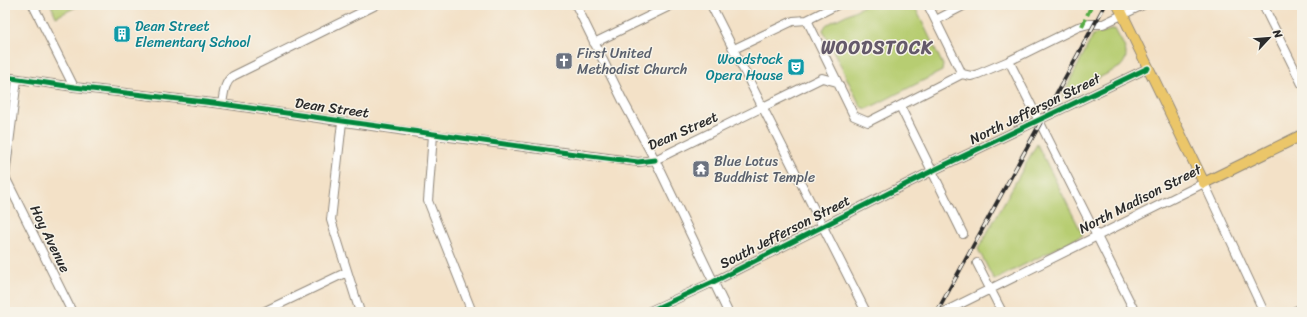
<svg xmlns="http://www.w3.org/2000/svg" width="1307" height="317" font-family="Sriracha,sans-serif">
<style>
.green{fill:#b7cd72;stroke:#717c4e}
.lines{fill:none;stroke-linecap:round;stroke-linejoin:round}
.minor-casing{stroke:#8f8679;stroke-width:10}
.major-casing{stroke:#8f8679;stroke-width:12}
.minor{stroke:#fff;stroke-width:8}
.major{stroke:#ebc669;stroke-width:10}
.rail-casing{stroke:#2b2b2b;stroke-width:4}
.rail{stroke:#f7f3e8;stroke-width:2.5;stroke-dasharray:8;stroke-linecap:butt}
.quiet{stroke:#54ab44;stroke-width:4;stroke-dasharray:8 4;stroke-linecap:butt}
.cycleway-casing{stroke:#f7f3e8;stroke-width:8}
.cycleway{stroke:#00873e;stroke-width:5}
.labels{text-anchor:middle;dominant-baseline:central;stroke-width:3;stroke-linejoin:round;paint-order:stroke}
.culture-label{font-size:14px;fill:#0d838f;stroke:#f7f3e8;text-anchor:start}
.worship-label{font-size:14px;fill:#5b616d;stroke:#f7f3e8;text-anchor:start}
.street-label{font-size:14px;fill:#2b2b2b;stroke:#f7f3e8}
.district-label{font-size:18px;font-weight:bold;letter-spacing:1px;fill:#645a6a;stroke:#f7f3e8}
</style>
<rect width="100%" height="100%" fill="#f7f3e8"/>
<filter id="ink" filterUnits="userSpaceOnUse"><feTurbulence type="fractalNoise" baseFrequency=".025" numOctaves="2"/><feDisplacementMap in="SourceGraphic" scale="8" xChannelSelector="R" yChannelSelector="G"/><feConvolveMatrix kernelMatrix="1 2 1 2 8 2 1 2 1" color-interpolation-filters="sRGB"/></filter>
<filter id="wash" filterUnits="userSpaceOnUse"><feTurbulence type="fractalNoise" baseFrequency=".012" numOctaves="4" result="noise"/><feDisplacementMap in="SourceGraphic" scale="16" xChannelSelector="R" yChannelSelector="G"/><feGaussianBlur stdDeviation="0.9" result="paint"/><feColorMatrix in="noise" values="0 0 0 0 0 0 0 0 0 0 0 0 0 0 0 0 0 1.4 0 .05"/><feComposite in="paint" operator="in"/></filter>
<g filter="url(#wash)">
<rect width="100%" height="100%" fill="#f3e1c7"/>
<!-- green -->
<path class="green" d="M51,5H80L56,17Z
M866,5H914L943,65L942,71L867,109L861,107L823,30L826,25Z
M1115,29C1122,44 1133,54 1120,67L1062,97L1093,35Z
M1037,144L1083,235L994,280L978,249Z"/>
</g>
<g filter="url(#ink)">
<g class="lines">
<defs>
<path id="minor" d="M33,5L74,87
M576,5L622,99L655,160L728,312
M711,5L866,312
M928,5L962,74
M1263,5L1302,84
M807,20L854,116L868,122L962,74
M936,20L965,5
M594,43L672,5
M734,49L793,21L807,20L837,5
M1009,61L1135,312
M962,74L971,76L978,74L1009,61L1078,27L1089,24H1103L1143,5
M5,77L74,87L222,104L419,133L638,162L655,160L822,78L837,82
M222,104C224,93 224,83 233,76L376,5
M900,106L963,234
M342,122L331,220L360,312
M433,135L428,201L472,312
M5,176L17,79
M5,177L72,312
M977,263L1002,312
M263,312L347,272
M648,312L713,282L932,171L1148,68
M944,312L1204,183L1264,312
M1293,312L1302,308"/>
<path id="major" d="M1118,5L1204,183L1302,135"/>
</defs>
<!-- minor casing -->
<use href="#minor" class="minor-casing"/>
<!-- major casing -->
<use href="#major" class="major-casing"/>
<!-- minor -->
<use href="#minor" class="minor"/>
<!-- major -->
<use href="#major" class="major"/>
<defs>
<path id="rail" d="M937,312L1105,5"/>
</defs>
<!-- rail casing -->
<use href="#rail" class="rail-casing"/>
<!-- rail -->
<use href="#rail" class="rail"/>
<!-- quiet -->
<path class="quiet" d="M1082,26L1092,5"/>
<defs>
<path id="cycleway" d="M5,77L74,87L222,104L575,154L638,162L655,160
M648,312L713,282L932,171L1148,68"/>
</defs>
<!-- cycleway casing -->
<use href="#cycleway" class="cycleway-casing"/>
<!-- cycleway -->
<use href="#cycleway" class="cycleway"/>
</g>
</g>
<!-- icons -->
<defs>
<symbol id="building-square" viewBox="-11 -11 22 22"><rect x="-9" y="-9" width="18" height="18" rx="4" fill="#0f9aa8" stroke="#f7f3e8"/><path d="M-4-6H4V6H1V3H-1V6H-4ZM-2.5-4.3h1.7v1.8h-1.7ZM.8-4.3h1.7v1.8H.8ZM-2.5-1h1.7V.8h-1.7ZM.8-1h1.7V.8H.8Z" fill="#fff"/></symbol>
<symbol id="church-square" viewBox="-11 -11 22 22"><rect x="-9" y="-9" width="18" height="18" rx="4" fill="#6b7280" stroke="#f7f3e8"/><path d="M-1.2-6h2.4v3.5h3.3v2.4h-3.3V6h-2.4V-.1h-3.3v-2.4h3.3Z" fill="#fff"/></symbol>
<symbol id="theatre-square" viewBox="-11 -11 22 22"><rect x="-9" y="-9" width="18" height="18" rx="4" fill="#0f9aa8" stroke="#f7f3e8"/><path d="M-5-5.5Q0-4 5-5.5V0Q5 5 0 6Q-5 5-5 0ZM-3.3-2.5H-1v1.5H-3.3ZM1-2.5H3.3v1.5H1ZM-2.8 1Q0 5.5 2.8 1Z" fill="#fff"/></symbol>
<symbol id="temple-square" viewBox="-11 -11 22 22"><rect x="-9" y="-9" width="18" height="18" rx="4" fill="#6b7280" stroke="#f7f3e8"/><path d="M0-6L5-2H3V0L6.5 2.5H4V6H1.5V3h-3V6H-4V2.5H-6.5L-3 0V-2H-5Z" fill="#fff"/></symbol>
</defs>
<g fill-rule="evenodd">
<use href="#building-square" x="112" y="24" width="20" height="20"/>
<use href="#church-square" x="554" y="51" width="20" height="20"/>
<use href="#theatre-square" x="786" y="57" width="20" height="20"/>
<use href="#temple-square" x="691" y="159" width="20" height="20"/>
</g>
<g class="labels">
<!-- culture labels -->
<g class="culture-label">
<text x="135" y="26">Dean Street<tspan x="135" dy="16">Elementary School</tspan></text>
<text x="783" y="59" text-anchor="end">Woodstock<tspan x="783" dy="16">Opera House</tspan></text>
</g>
<!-- worship labels -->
<g class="worship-label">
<text x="577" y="53">First United<tspan x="577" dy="16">Methodist Church</tspan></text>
<text x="714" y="161">Blue Lotus<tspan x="714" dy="16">Buddhist Temple</tspan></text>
</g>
<!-- street labels -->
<g class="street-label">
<text transform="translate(332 108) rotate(8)">Dean Street</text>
<text transform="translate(1035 109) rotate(-26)">North Jefferson Street</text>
<text transform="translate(683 131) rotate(-24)">Dean Street</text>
<text transform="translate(1140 199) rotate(-27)">North Madison Street</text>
<text transform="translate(785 232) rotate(-27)">South Jefferson Street</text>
<text transform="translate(50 239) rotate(64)">Hoy Avenue</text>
</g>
<!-- district labels -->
<g class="district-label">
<text x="877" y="48">WOODSTOCK</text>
</g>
</g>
<!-- margin -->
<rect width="1307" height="317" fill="none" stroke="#f7f3e8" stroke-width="20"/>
<!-- north arrow -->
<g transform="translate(1269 38) rotate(64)" stroke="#f7f3e8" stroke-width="3" paint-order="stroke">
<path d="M0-3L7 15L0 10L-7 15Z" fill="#2b2b2b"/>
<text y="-6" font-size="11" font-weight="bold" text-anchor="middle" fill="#2b2b2b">N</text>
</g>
</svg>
